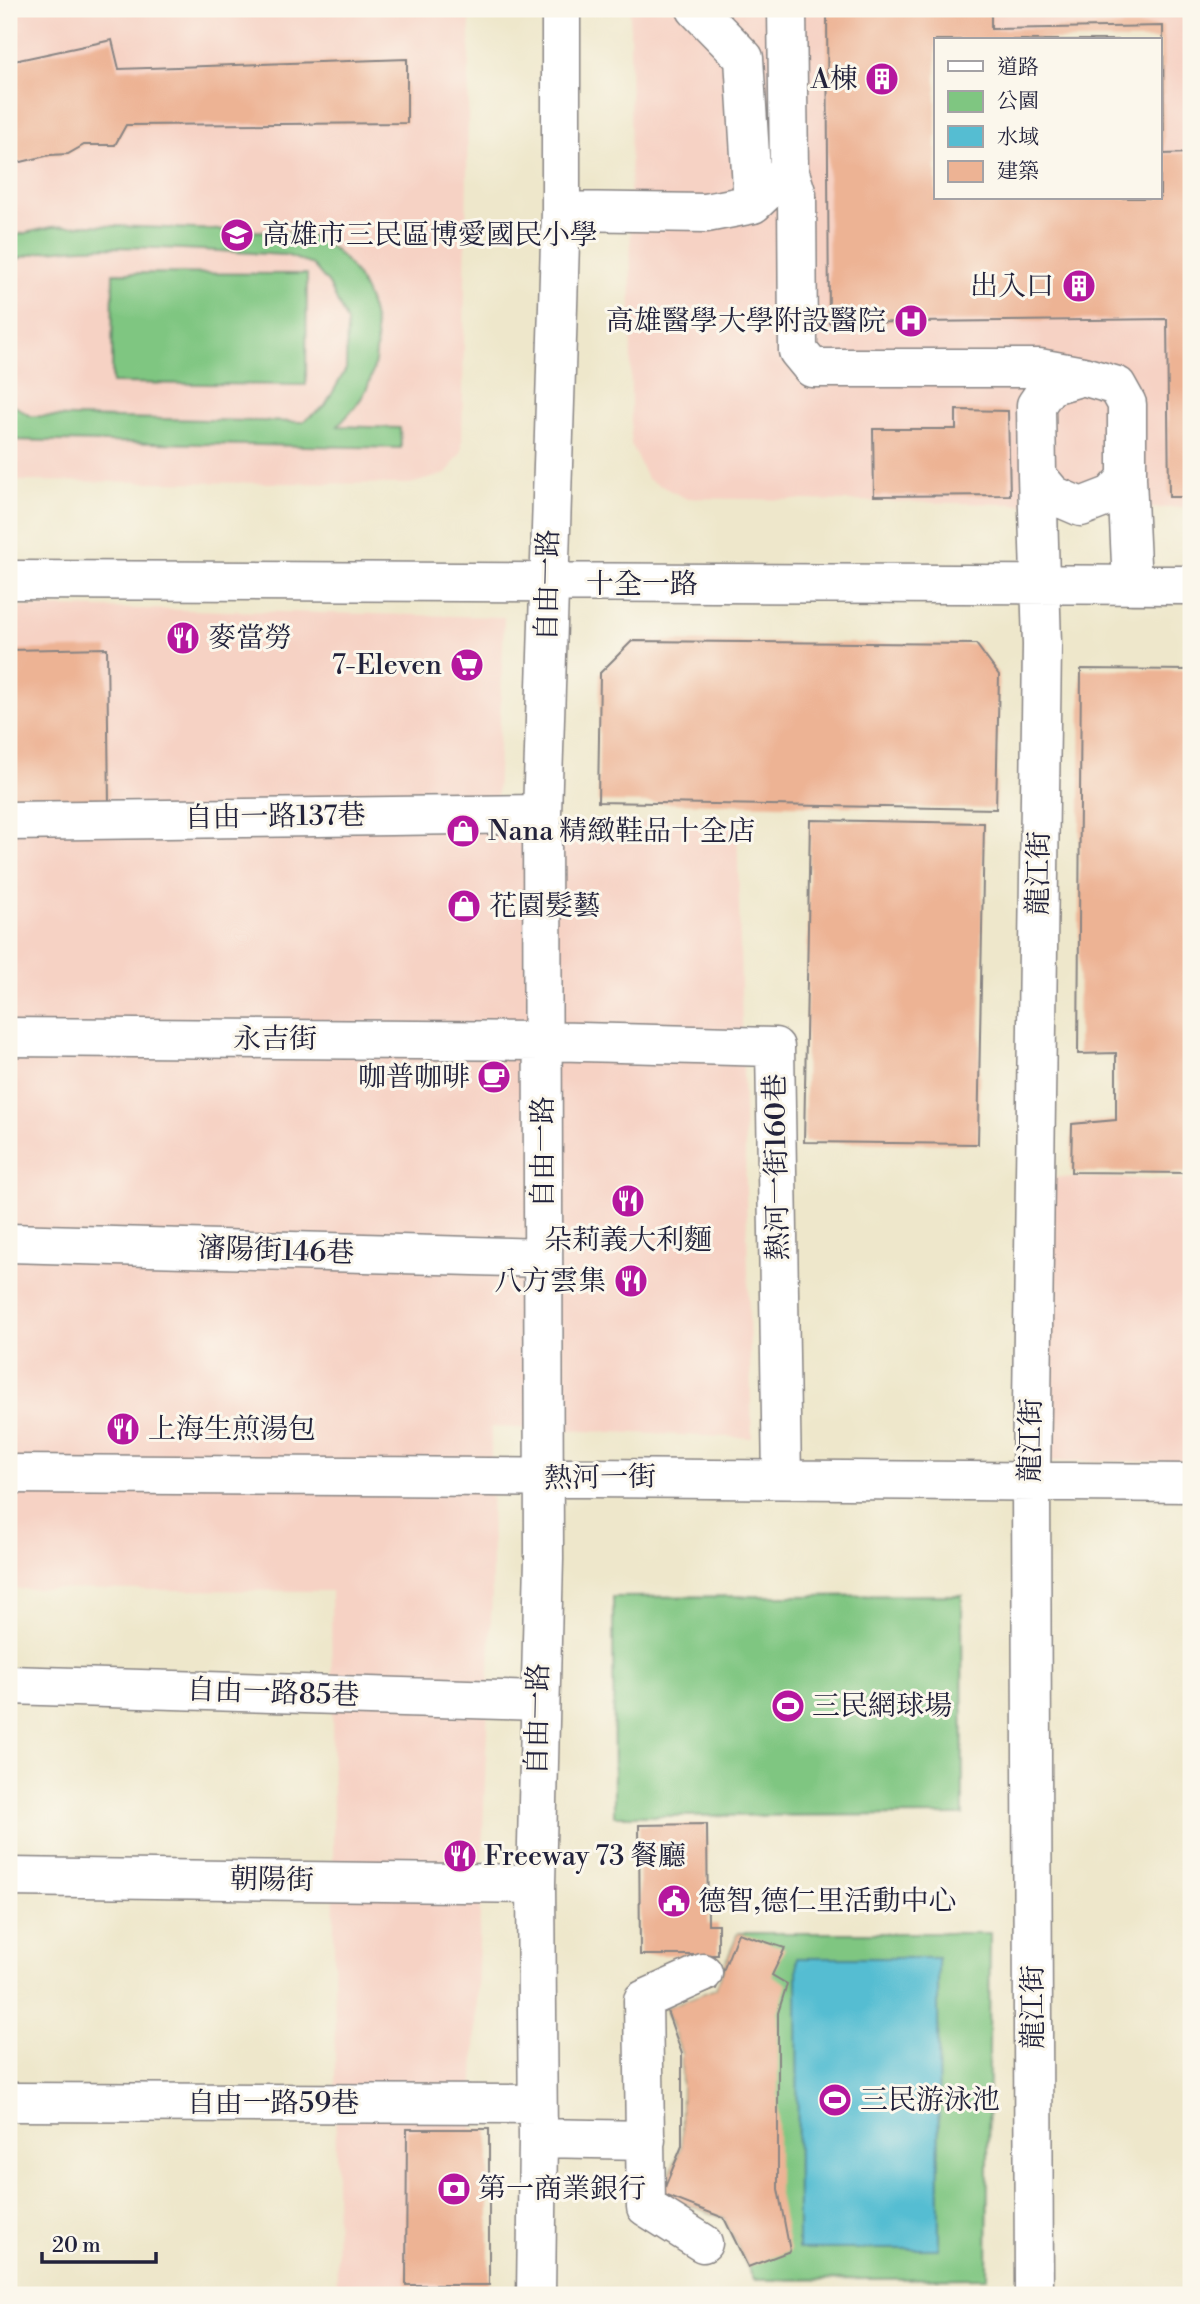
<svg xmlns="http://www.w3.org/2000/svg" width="1200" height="2304" font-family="'Libre Bodoni','Noto Serif TC',serif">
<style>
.built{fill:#f6d2c4;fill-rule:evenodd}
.green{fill:#7fc681;stroke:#50745e;stroke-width:2}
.water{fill:#55bdd2;stroke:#3c7086;stroke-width:2}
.building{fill:#edb394;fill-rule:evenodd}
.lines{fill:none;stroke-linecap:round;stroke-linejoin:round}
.minor-casing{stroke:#888483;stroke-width:41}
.minor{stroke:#fff;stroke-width:38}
.labels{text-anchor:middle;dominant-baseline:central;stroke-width:6;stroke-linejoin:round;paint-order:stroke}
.poi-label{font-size:28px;fill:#22223b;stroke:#fbf7ec;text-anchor:start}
.street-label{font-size:28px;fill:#22223b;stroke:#fbf7ec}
</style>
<rect width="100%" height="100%" fill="#fbf7ec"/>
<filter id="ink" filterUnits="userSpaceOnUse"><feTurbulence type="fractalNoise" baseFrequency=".0143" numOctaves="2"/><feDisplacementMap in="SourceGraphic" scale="14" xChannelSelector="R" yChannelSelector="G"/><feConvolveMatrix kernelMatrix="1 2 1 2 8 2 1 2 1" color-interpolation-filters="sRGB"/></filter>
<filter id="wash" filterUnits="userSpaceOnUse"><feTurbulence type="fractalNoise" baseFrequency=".00686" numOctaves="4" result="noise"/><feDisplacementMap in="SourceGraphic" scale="28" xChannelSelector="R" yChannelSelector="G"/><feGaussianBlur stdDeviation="1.57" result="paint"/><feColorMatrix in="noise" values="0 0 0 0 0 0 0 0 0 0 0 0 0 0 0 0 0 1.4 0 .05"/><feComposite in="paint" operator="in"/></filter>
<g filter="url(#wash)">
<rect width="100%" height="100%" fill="#eee7cb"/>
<!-- built -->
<path class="built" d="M9,9H470L462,451L446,474L410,484L9,481Z
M630,9H1191V507L1084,511L1011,504L685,498L647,479L631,444ZM936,40H1160V198H936Z
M9,606L504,617L496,825L737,820L752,1438L491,1427L492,1592L466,2295H337L331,1591L9,1589Z
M1045,1177L1191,1180V1462L1047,1461Z"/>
<!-- green -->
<path class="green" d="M87,225L305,233C312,237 322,241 329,246C371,276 389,341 367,388C360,403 349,414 338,426L400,428L401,448L9,440V402L30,416L302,422L325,406L346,369L347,322L329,284L313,265L286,255C229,253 50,234 9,264V238L12,236L52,227Z
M113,273L307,274L306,385L112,383Z
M962,1595L963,1815L614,1816L613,1597Z
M738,1933H990L987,2278L754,2280L724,2218L662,2194L682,2146V2054L666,2008L716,1989Z"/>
<!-- water -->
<path class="water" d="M797,1958H938L939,2249H798Z"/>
<g id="blocks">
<!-- building -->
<path class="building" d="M827,9H991V29L1163,26L1164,154L1191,153V497H1169L1167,319L829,323ZM936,40H1160V198H936Z
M112,40L119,69L407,59V123L126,125L115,145H84L68,154L50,155L9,165V62Z
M956,410L1008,411L1010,495L874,496L873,429H956Z
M632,641L976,644L999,675L996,809L598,802L600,673Z
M107,648L109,805L9,807V650Z
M1081,669L1191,670V1173L1071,1172L1072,1124L1116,1120V1053L1078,1054Z
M810,820L984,823L978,1144L804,1142Z
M707,1824L708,1924H718V1955H640L639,1825Z
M738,1933L785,1948L772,1975L787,1984L778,2013V2189L790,2251L748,2267L724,2218L662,2194L682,2146V2054L666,2008L716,1989Z
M407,2129H489V2285H406Z"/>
</g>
</g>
<g filter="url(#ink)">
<use href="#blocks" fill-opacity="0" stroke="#888483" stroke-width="2"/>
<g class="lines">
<defs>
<path id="minor" d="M696,9L744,58L753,204
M789,170L797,195L798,351L812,368H1039L1083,376
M561,211L706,213L753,204L789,170L787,9
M1083,376L1117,386L1127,404V478L1112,495L1081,507L1053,495L1037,476L1036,405L1049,386Z
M1127,478L1132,585
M9,580L1191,585
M9,821L542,814
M9,1037L542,1041L775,1047L782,1479
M9,1243L543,1258
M9,1474C403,1477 797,1477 1191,1483
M9,1685L538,1701
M9,1877L536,1884
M703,1973L643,2000L646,2207L703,2243
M9,2102L537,2104
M538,2138L646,2140
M536,2295L538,2138L536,1884L544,1559L542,814L561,211V9
M1034,2295L1031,1481L1042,645L1037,476"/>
</defs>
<!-- minor casing -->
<use href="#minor" class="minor-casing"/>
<!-- minor -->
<use href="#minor" class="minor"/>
</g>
</g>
<!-- icons -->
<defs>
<symbol id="building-disc" viewBox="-11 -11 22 22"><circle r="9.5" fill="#b5179e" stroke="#fbf7ec"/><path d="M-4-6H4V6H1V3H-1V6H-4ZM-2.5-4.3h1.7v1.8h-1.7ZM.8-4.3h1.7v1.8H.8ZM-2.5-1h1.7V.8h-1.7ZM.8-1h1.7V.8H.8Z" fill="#fff"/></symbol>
<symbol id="school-disc" viewBox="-11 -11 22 22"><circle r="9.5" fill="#b5179e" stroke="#fbf7ec"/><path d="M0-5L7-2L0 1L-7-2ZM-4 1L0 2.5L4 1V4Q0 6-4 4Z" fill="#fff"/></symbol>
<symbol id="hospital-disc" viewBox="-11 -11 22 22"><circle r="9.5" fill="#b5179e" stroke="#fbf7ec"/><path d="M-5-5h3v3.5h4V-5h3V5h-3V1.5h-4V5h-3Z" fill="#fff"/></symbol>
<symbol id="restaurant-disc" viewBox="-11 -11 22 22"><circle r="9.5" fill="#b5179e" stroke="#fbf7ec"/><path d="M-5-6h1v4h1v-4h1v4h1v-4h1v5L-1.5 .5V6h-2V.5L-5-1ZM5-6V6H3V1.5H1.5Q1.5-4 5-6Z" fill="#fff"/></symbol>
<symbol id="supermarket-disc" viewBox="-11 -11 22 22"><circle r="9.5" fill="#b5179e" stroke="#fbf7ec"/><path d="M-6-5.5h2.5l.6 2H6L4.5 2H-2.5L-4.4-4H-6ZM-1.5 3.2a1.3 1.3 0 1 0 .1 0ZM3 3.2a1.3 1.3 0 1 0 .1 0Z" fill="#fff"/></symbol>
<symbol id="shop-disc" viewBox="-11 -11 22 22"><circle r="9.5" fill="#b5179e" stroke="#fbf7ec"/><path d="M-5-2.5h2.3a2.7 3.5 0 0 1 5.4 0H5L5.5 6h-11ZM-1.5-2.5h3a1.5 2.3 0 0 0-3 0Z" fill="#fff"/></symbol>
<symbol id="cafe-disc" viewBox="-11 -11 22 22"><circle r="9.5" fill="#b5179e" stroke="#fbf7ec"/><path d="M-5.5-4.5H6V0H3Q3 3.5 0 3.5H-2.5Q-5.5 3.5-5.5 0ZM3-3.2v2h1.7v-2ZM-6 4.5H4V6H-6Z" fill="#fff"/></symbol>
<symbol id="stadium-disc" viewBox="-11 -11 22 22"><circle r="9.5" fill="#b5179e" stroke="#fbf7ec"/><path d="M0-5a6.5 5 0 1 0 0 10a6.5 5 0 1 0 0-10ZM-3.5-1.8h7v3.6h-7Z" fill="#fff"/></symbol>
<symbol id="civic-disc" viewBox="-11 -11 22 22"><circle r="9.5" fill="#b5179e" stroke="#fbf7ec"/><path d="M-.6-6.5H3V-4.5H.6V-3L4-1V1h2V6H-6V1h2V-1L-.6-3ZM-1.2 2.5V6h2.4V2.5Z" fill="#fff"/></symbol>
<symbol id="bank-disc" viewBox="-11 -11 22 22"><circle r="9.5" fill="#b5179e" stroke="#fbf7ec"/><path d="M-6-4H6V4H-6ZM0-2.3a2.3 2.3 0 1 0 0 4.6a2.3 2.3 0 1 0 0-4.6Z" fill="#fff"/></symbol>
</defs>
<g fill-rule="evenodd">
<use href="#building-disc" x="863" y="60" width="38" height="38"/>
<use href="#school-disc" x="218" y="216" width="38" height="38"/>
<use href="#building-disc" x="1060" y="267" width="38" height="38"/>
<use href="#hospital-disc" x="892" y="302" width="38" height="38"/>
<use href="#restaurant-disc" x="164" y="619" width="38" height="38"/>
<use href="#supermarket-disc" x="448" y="646" width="38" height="38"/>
<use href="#shop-disc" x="444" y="812" width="38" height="38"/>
<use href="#shop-disc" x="445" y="887" width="38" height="38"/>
<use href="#cafe-disc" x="475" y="1058" width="38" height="38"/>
<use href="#restaurant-disc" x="609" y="1182" width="38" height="38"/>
<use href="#restaurant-disc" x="612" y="1262" width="38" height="38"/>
<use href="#restaurant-disc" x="104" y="1410" width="38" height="38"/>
<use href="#stadium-disc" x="769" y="1687" width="38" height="38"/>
<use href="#restaurant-disc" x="441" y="1837" width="38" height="38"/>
<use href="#civic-disc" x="655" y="1882" width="38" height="38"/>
<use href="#stadium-disc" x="816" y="2081" width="38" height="38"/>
<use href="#bank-disc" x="435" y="2170" width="38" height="38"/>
</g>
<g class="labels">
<!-- poi labels -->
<g class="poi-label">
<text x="858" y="79" text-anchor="end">A棟</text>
<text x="262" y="235">高雄市三民區博愛國民小學</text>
<text x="1054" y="286" text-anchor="end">出入口</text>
<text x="886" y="321" text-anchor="end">高雄醫學大學附設醫院</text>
<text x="208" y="638">麥當勞</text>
<text x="442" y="665" text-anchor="end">7-Eleven</text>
<text x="488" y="831">Nana 精緻鞋品十全店</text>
<text x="489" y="906">花園髮藝</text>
<text x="470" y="1077" text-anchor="end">咖普咖啡</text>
<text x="628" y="1240" text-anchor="middle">朵莉義大利麵</text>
<text x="606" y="1281" text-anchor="end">八方雲集</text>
<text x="148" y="1429">上海生煎湯包</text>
<text x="812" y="1706">三民網球場</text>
<text x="484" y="1856">Freeway 73 餐廳</text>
<text x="698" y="1901">德智,德仁里活動中心</text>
<text x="860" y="2100">三民游泳池</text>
<text x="478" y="2189">第一商業銀行</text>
</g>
<!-- street labels -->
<g class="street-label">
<text x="642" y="584">十全一路</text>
<text transform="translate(548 585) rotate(-89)">自由一路</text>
<text transform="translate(275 817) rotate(-1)">自由一路137巷</text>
<text transform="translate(1039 873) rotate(-89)">龍江街</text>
<text x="275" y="1039">永吉街</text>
<text transform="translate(543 1152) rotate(-90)">自由一路</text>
<text transform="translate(777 1167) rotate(-91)">熱河一街160巷</text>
<text transform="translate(276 1251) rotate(2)">瀋陽街146巷</text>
<text transform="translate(1031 1440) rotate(-89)">龍江街</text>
<text transform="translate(600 1478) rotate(-1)">熱河一街</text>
<text transform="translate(273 1693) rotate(2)">自由一路85巷</text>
<text transform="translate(538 1719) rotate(-89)">自由一路</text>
<text transform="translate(272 1880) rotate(1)">朝陽街</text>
<text transform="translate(1033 2007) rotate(-90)">龍江街</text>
<text x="273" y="2103">自由一路59巷</text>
</g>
</g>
<!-- margin -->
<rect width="1200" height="2304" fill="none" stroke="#fbf7ec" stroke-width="35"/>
<!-- legend -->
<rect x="934" y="38" width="228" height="161" fill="#fbf7ec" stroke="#a4a2a5" stroke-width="2"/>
<rect x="948" y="61" width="35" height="10" fill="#ffffff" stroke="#a4a2a5" stroke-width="2"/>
<text x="997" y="74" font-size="21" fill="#22223b">道路</text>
<rect x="948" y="91" width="35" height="21" fill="#7fc681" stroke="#a4a2a5" stroke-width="2"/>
<text x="997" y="108" font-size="21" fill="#22223b">公園</text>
<rect x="948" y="126" width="35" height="21" fill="#55bdd2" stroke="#a4a2a5" stroke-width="2"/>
<text x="997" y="144" font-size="21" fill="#22223b">水域</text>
<rect x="948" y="161" width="35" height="21" fill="#edb394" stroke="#a4a2a5" stroke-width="2"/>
<text x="997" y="178" font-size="21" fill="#22223b">建築</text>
<!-- scale -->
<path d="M42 2252v10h114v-10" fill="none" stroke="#22223b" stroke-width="3.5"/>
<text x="52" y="2252" font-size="21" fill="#22223b" stroke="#fbf7ec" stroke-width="5" paint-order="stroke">20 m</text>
</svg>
